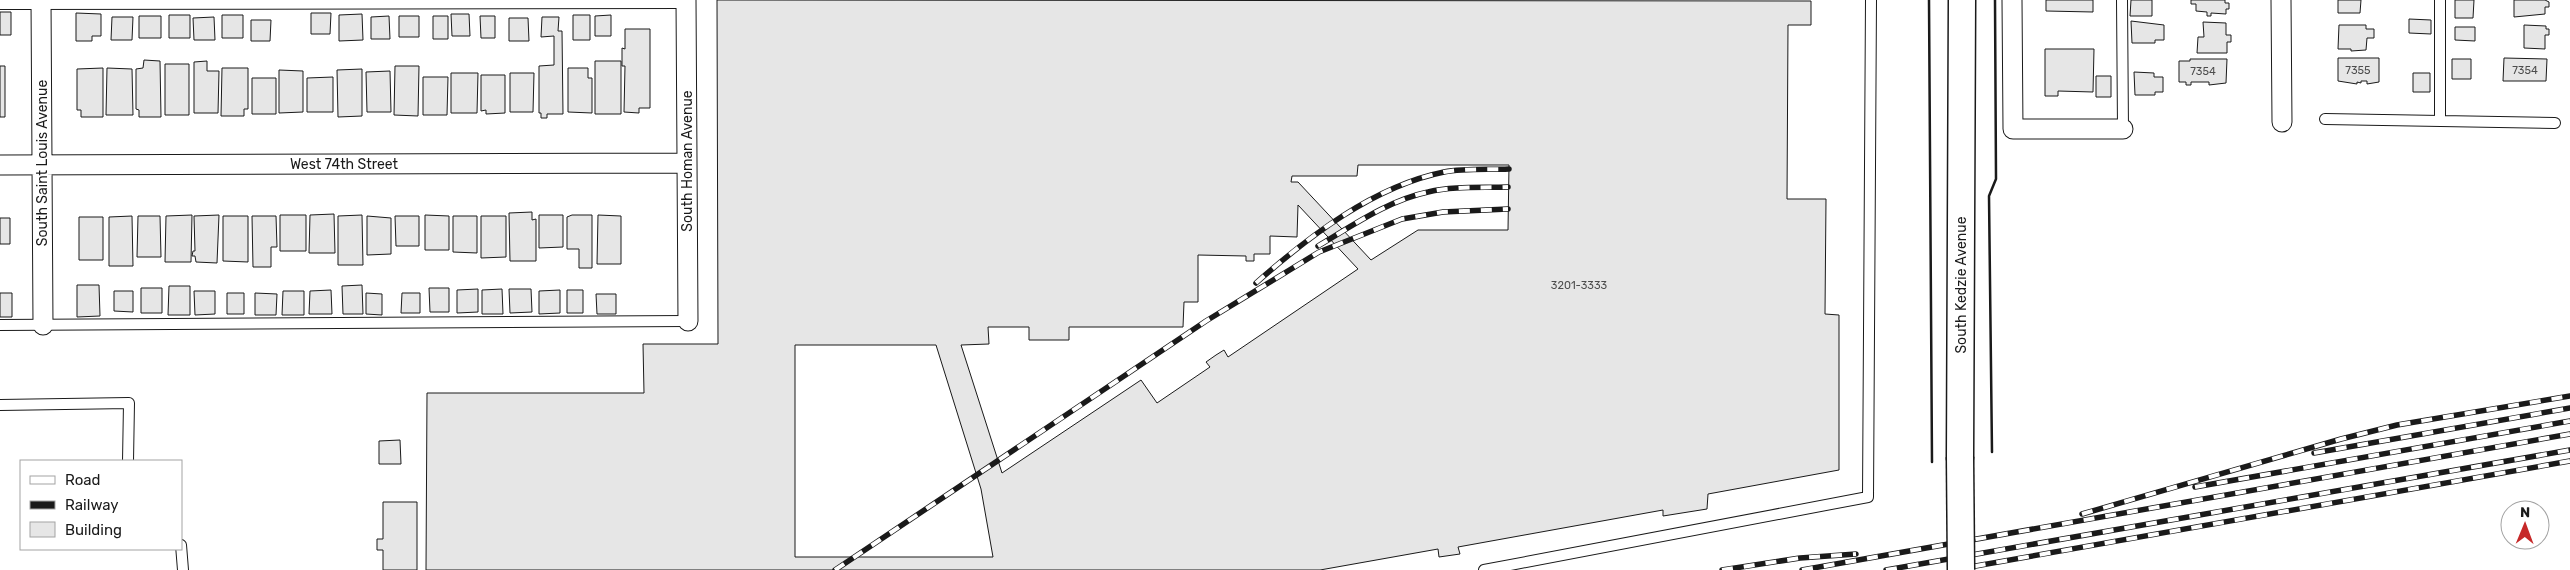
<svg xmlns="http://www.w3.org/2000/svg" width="2570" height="570" font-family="Rubik,sans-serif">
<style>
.building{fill:#e6e6e6;stroke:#1a1a1a;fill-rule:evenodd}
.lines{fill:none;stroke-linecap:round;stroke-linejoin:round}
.service-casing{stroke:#1a1a1a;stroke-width:12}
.minor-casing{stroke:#1a1a1a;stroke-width:21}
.secondary-casing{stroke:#1a1a1a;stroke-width:29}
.service{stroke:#fff;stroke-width:10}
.minor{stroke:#fff;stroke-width:19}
.secondary{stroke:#fff;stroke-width:26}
.rail-casing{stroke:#1a1a1a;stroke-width:5.5}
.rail{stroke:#fff;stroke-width:4;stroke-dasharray:11;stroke-linecap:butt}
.secondary-bridge-casing{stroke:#1a1a1a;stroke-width:29;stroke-linecap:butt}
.secondary-bridge{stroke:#fff;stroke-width:26}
.wall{stroke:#1a1a1a;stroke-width:2.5}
.labels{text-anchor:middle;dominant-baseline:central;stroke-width:4;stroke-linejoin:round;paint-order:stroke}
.number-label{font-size:11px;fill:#4d4d4d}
.street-label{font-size:14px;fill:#1a1a1a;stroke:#fff}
</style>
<rect width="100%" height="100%" fill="#fff"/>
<!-- building -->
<path class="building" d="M717,0L1811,1V25H1788L1787,199H1826L1825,314L1839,315V470L1708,494L1707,509L1663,516V510L1458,547L1460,554L1439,557L1438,549L1320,570H426L427,393H644L643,344H718ZM1358,165H1509L1508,230H1418L1371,260L1298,182H1291L1292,176H1357ZM1298,205L1358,269L1228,357L1224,350L1216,355L1206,362L1210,367L1157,403L1141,380L1002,473L961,345L989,344L988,327H1029V340H1069V327H1183L1184,302H1198V255L1246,256V261H1254V254H1270V236L1297,237ZM795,345H936L981,489L993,557H795Z
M2046,0H2093V12L2046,11Z
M2131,0H2152V16H2130Z
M2191,0H2225V3H2229V9H2226V14L2211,13V16H2207V12L2196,11V4H2191Z
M2338,0H2361L2360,13H2338Z
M2455,0H2474L2473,18H2455Z
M2514,0H2545L2549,2V7H2545V14L2514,17Z
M0,12H11V35H0Z
M76,13L101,14V36H92V41H76Z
M311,13H331L330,34H311Z
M362,14L363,40L339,41V15Z
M451,14H469L470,36H452Z
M169,15H190V38H169Z
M222,15H243V38H222Z
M573,15H590V40H573Z
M611,15V36H595V16Z
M139,16H161V38H139Z
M389,16L390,39H371V17Z
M399,16H419V37H399Z
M433,16H448V39H433Z
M480,16H495V38H481Z
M112,17H133L132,40H111Z
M214,17L215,40H194L193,18Z
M542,17H559L558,31H562L563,114H547V118H541V113H539V66L554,65V36L541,37Z
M509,18H528L529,41H509Z
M2409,19L2431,20V34L2409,33Z
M251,20H271L270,41H251Z
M2131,21L2164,25V40H2155V43H2132Z
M2203,22L2226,23V35H2231V42H2227V53H2197L2198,37H2204Z
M2339,25H2366V29H2374V38H2367L2366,50L2351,51V49H2338Z
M2524,25L2546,26V29H2549V35H2545V49L2524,48Z
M2455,27H2475V41L2455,40Z
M625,29H650V108H639V113L624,112L625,66H622V48L625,49Z
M2045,49H2094L2093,92L2058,91V96H2045Z
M2338,58H2379V82L2367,84V81H2361V83L2357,82V84L2338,81Z
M2504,58L2547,59L2546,81H2503Z
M2190,59H2227L2226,83L2209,85V82H2191V85H2186V82H2179V61H2190Z
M2452,59H2471V79H2452Z
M144,60L160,61L161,117H139V110L136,109V69L143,68Z
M207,61V71H219L218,113H194V62Z
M595,61H621V114H595Z
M165,64H189V115H165Z
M0,66H5V117H0Z
M395,66H419L418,116L394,115Z
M103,68V117H81V110H77V69Z
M107,68L132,69L133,115H106Z
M222,68H248V109H244V116H221Z
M568,68H588V78H592V113L568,112Z
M362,69V116L338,117L337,70Z
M279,70L303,71V112L279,113Z
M390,71L391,112H367L366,72Z
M2134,72L2154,73V77H2163V92H2155V95H2135Z
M451,73H478L477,113H451Z
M510,73H534L533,112H510Z
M2413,73H2430V92H2413Z
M481,75H505V113L486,114V110L481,111Z
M2096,76H2111V97H2096Z
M333,77V112H307V78Z
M423,77H448L447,115H423Z
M252,78H276V114H252Z
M532,212V220L536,219V261H510L509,213Z
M334,214L335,253H309L310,215Z
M192,215L191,262H165L166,216Z
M219,215L217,263L196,262L195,256H192L193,251H195L194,216Z
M280,215H306V251H280Z
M362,215L363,265H338V216Z
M425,215L449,216V250H425Z
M539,215H563V247L539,248Z
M572,215H592V268H579V249H567V217Z
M598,215L621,216V264H597Z
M132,216L133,266H109V217Z
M138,216H160L161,257H137Z
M223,216H248V262L223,261Z
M252,216H276L277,247H271V267H253Z
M367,216L391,218V254L367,255Z
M395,216H419V246H396Z
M453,216H477V253L453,252Z
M481,216H506V257L481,258Z
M79,217H103V260H79Z
M0,218H10V244H0Z
M77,285H99L100,316L77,317Z
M362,285L363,314H343L342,286Z
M169,286H190V315H168Z
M141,288H162V313H141Z
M429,288H449V312H430Z
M478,289V312L457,313V290Z
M502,289L503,314H482V290Z
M509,289H531L532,312L510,313Z
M331,290L332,314H309L310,291Z
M560,290V313L539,314V291Z
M567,290H583V313H567Z
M114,291H133V312L114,311Z
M194,291H215V314L195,315Z
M283,291H304V315H282Z
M0,293H12V317H0Z
M227,293H244V314H227Z
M255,293L277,294L276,315H255Z
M366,293L382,294V315L366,314Z
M402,293H420V313H401Z
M596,294H616V314H597Z
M400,440L401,464H379V441Z
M383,502H417V570H383V550H377V539H383Z"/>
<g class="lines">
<defs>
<path id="service" d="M2122,0L2123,129
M2440,0V121
M0,4L686,3
M2325,119L2555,123
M0,325L688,321
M0,405L129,403L128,461
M181,545L183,570
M1484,570L1868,497L1871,0"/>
<path id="minor" d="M41,0L43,325
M686,0L688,321
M2012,0L2013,129H2123
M2281,0L2282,122
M0,165L687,163"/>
<path id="secondary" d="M1960,457L1962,0"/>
</defs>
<!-- service casing -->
<use href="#service" class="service-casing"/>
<!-- minor casing -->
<use href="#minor" class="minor-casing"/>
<!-- secondary casing -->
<use href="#secondary" class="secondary-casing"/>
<!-- service -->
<use href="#service" class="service"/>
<!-- minor -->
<use href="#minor" class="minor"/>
<!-- secondary -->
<use href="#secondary" class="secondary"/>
<defs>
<path id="rail" d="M1318,246C1352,226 1389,200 1428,192C1454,186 1481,188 1508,187
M1256,283C1308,237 1374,186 1444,172C1465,168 1488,170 1509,169
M2314,453L2570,408
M2195,487L2570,421
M2082,514L2341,439L2397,425L2570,396
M835,570L1206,321L1319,252L1402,219L1443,212L1508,209
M1722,570L1800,558L1856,554
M1802,570L2570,434
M1886,570L2570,450
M1953,570L2570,461"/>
</defs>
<!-- rail casing -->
<use href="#rail" class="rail-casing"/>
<!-- rail -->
<use href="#rail" class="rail"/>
<defs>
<path id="secondary-bridge" d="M1960,457L1961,570"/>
</defs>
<!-- secondary-bridge casing -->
<use href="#secondary-bridge" class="secondary-bridge-casing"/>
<!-- secondary-bridge -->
<use href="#secondary-bridge" class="secondary-bridge"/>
<!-- wall -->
<path class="wall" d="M1929,0L1932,462
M1992,452L1989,196L1996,179L1995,0"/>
</g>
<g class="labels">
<!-- number labels -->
<g class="number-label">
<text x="2358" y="70">7355</text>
<text x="2525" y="70">7354</text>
<text x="2203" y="71">7354</text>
<text x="1579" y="285">3201-3333</text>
</g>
<!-- street labels -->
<g class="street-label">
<text transform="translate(687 161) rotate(-90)">South Homan Avenue</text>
<text transform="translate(42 163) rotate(-90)">South Saint Louis Avenue</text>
<text x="344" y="164">West 74th Street</text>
<text transform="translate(1961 285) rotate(-90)">South Kedzie Avenue</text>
</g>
</g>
<!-- legend -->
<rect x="20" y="460" width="162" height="90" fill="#ffffff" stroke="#a3a3a3"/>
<rect x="30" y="476" width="25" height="8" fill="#ffffff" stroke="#a3a3a3"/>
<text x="65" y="485" font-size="15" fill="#1a1a1a">Road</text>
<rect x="30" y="501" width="25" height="8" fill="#1a1a1a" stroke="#a3a3a3"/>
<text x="65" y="510" font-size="15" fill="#1a1a1a">Railway</text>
<rect x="30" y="522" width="25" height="15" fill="#e6e6e6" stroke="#a3a3a3"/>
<text x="65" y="535" font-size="15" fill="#1a1a1a">Building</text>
<!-- north arrow -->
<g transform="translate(2525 525) rotate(1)"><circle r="24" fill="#ffffff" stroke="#a3a3a3"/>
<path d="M0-4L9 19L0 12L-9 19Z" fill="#c62828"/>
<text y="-8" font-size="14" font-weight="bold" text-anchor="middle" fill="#1a1a1a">N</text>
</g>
</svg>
